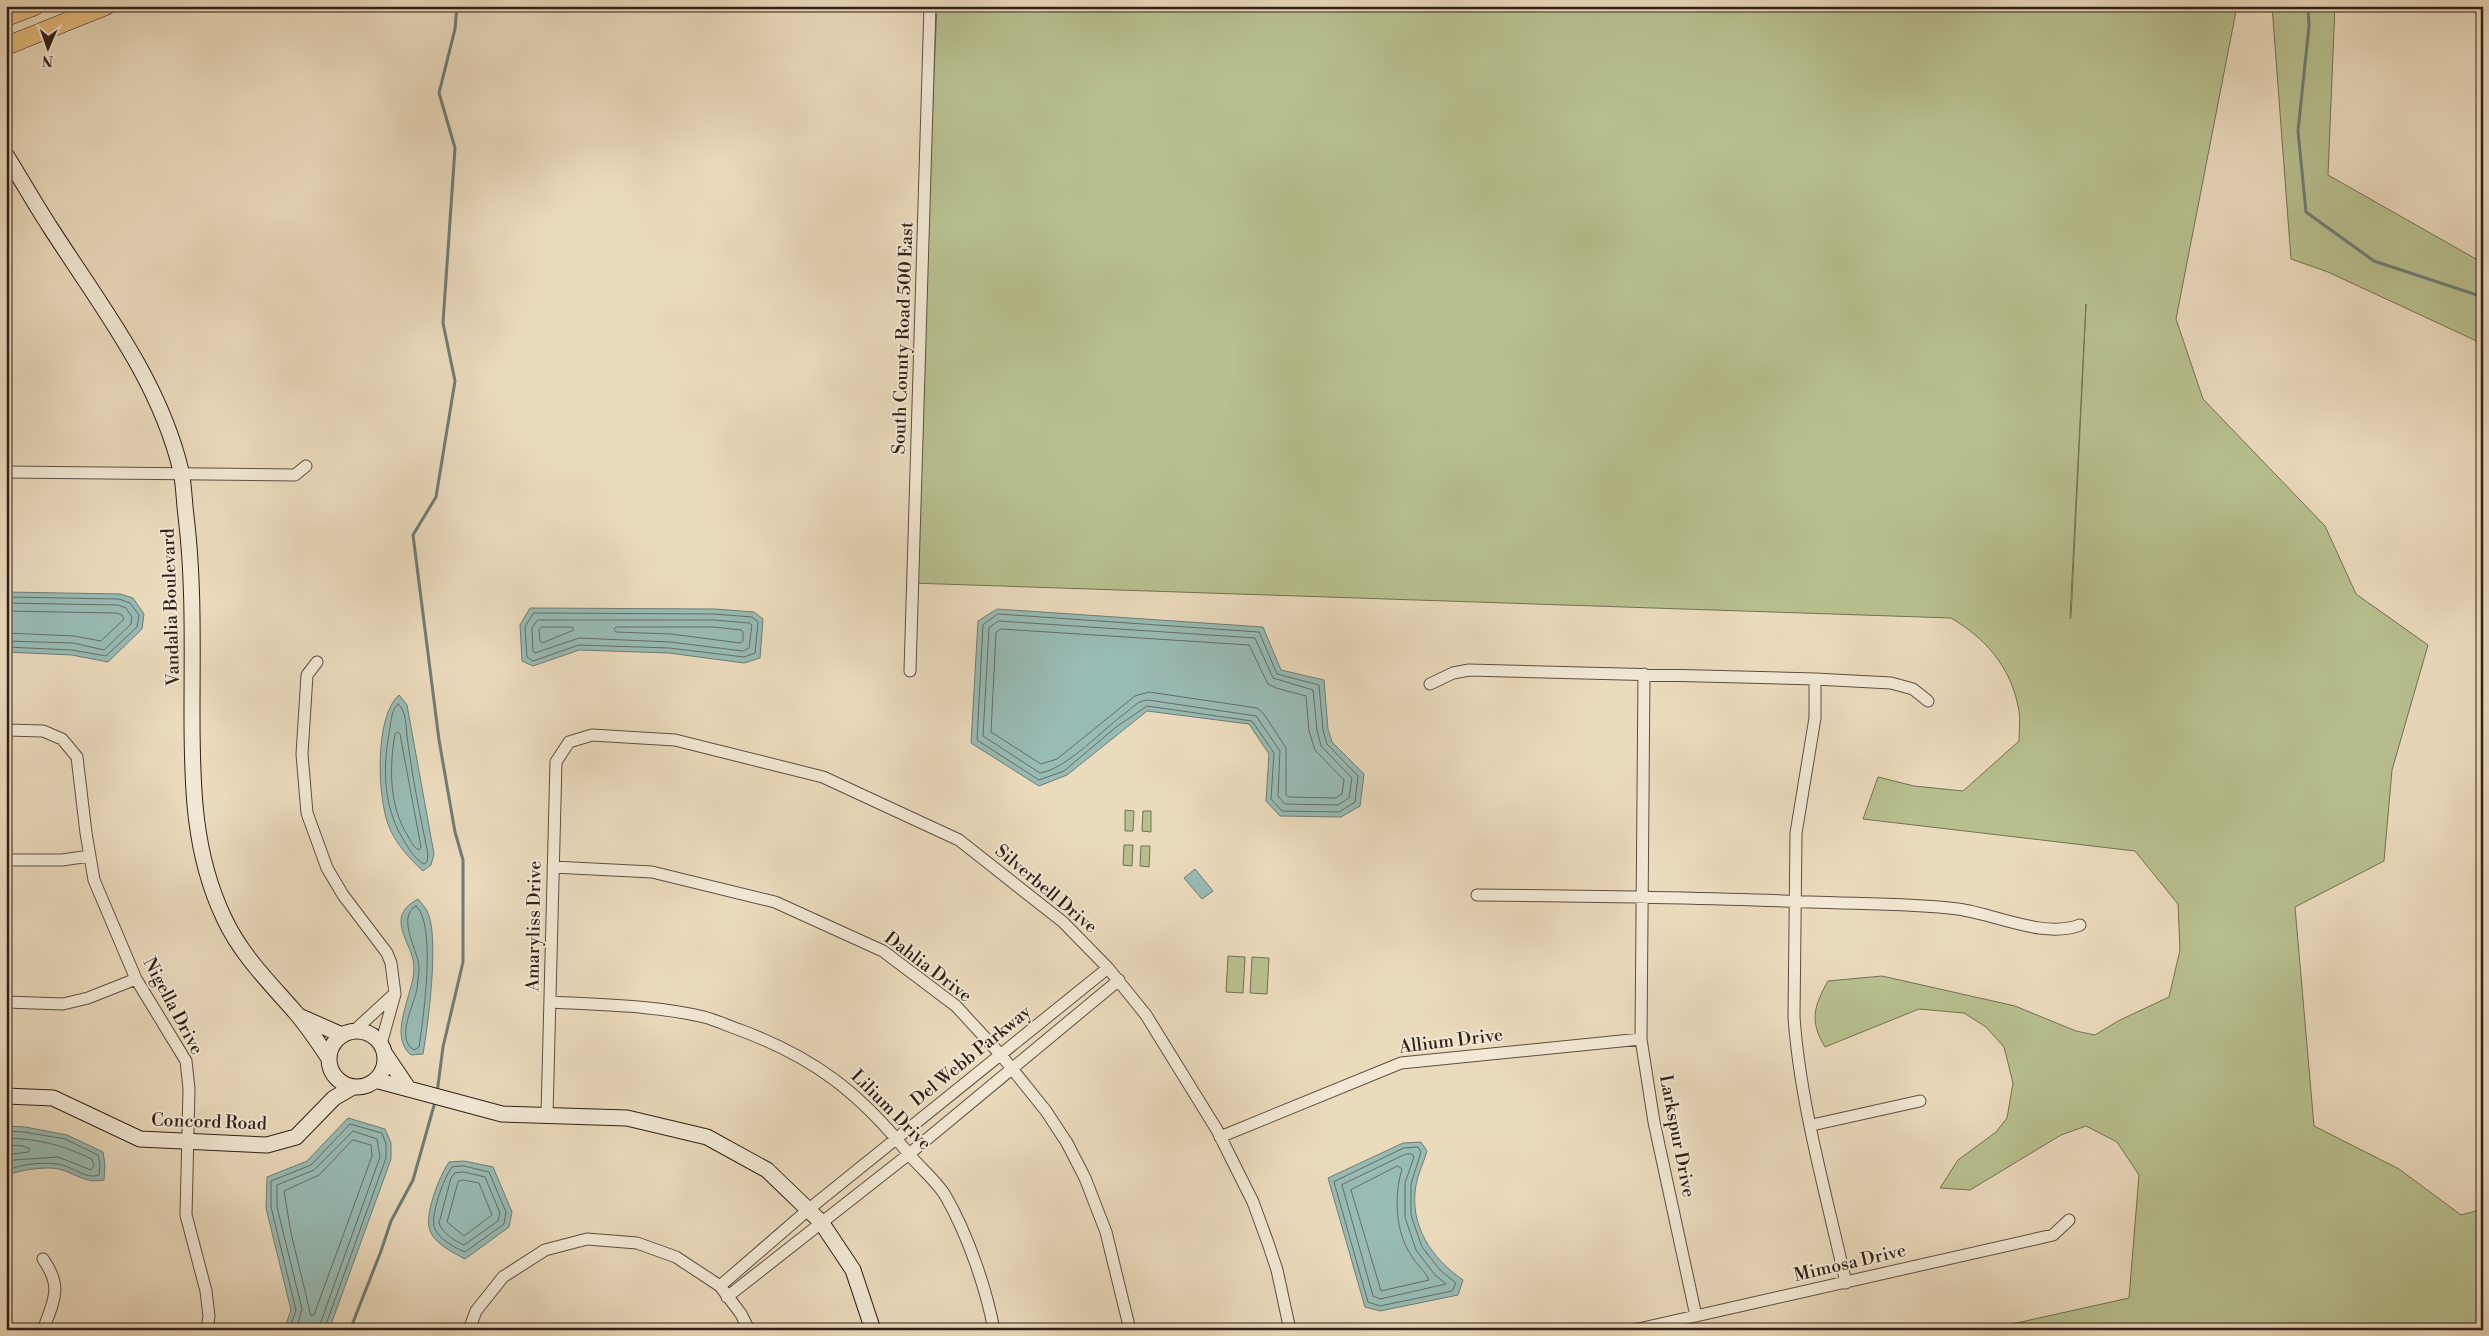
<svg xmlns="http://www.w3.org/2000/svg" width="2489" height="1336" font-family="'Libre Bodoni',serif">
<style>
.green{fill:#b8c090;stroke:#747054;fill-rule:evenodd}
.water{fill:#98bbb4;stroke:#6e7d76}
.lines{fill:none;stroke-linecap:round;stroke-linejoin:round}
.shore{stroke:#646d66;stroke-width:1}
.stream{stroke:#6e7d76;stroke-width:3}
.street-casing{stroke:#5f4e41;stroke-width:13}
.secondary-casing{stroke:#301f18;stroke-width:17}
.primary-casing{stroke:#301f18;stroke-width:19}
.street{stroke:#f2e8d4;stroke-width:11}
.secondary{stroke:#f2e8d4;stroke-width:15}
.primary{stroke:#e6be7e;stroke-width:18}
.labels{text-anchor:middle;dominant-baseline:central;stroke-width:4;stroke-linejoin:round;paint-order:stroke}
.street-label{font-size:18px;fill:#301f18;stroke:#f2e8d4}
</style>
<rect width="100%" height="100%" fill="#ebdbbd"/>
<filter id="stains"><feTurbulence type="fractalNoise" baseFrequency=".004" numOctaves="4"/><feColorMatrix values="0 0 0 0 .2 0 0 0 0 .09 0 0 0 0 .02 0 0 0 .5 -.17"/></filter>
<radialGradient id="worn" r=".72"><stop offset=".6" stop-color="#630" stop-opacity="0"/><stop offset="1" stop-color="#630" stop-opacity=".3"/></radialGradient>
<!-- green -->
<path class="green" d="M937,6H2237L2176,319L2203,399L2325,526L2356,594L2428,645L2392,770L2384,861L2295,907L2314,1126L2399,1169L2461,1215L2483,1209V1330H1985L2129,1298L2139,1175L2117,1142L2086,1126L2061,1135L1970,1190L1940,1188L1958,1160L1996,1132L2007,1118L2013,1083L2004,1047L1986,1027L1964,1013L1919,1009L1825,1047C1809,1021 1814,1006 1828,981L1882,976L2015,1006L2076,1031L2095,1035L2118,1021L2169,997L2180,950L2178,904L2135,851L1863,819L1878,777L1914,786L1963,791L2019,741C2019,730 2021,717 2018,706C2010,666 1985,638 1951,618L911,583ZM2086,304L2071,618L2070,619V618Z
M2272,6H2335L2328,175L2483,263V344L2328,272L2291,259Z
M1125,810L1134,811L1133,831H1125Z
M1143,811H1151V832L1142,831Z
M1124,845H1133L1132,866L1123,865Z
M1141,846H1150L1149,867L1140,866Z
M1228,956L1245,957L1243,993L1226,992Z
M1252,957L1269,958L1267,994L1250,993Z"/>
<!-- water -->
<path class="water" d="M6,592L120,594L133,598L144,614L142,629L108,662L72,655L6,652Z
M530,608L715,609L754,612L763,619L760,658L744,663L669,653L579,650L533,666L522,661L520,625Z
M997,609L1263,627L1281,670L1324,680L1328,729L1332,742L1364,774L1360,806L1341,817L1280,816L1266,801L1269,754L1249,724L1147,711L1067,775L1039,786L971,743L978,621Z
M399,695L407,705L434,854L431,865L423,871C410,859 397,845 390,829C377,801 374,716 399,695Z
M1195,869L1213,891L1202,899L1184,878Z
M418,899C421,903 425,907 427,911C440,935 428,1025 423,1054L411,1055C387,1035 414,994 414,968C414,952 402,938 401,923C400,911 409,904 418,899Z
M348,1118L385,1129L391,1143V1159L329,1330H284L291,1310L266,1208L267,1177L307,1161Z
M6,1126L25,1127L67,1135L103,1152L105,1165L104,1180C85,1184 77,1174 59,1169C47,1166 17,1170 6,1176Z
M1421,1142L1427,1151C1424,1162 1418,1173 1416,1185C1409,1225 1431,1258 1463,1280L1458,1295L1380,1311L1365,1307L1328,1178L1403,1143Z
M464,1161L493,1167L512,1212L509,1227L465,1259C454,1253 437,1245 431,1233C422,1218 440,1175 449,1162Z"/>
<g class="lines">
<!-- shore -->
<path class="shore" d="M6,597L119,599L130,603L139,615L137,627L106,656L72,650L6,647
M6,603L118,605L126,608L132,617L131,624L104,650L73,643L6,641
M6,611L117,613L122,615L124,619L101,641L74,636L6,633
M534,613L714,614L752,617L758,622L755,653L744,657L669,648L579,645L533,661L527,657L525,627Z
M998,614L1259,632L1277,674L1319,685L1323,730L1327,744L1358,776L1355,802L1339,812L1282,811L1271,799L1274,753L1252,721L1147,706L1116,727L1064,771L1039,780L977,740L983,625Z
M538,620H714L749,623L752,625L749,648L743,651L670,642L579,638L535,653L533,651L532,628Z
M999,621L1255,638L1273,678L1313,690L1317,730L1321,746L1352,778L1349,798L1338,805L1285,804L1278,796L1280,751L1256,716L1148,700C1140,700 1134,706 1128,711C1104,728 1067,769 1040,773L983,736L989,628Z
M542,627H572L574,630L542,643L540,641L539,630Z
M617,627H714L741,630L743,632V641L740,643L671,634L616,632L614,629Z
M1001,629L1249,645L1268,684L1276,688L1306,696L1309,731L1315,750L1344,780L1342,794L1336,798L1289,797L1286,795V748L1264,714L1257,708L1149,692L1135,696L1057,759L1041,764L991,732L996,633Z
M398,704C406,710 406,726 407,736C412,776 420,815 428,854L427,862L424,864C416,860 411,852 406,844C383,809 382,769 390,728C391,720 392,709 398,704Z
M398,732L400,734L421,847L419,850C414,848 412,843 409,838C389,807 389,769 395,734Z
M416,906C437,923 423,1021 419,1047L414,1050C395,1039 414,1005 417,989C418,983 418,976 419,970C420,952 395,917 416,906Z
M6,1131L24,1132L65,1139L98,1155L100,1165L99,1175C85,1180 71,1165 57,1164C43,1162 19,1164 6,1171
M6,1138C40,1139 62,1145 92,1159L94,1166L91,1170L58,1157L14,1160L6,1163
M353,1140L371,1145L372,1156L314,1315L311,1316L291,1233L284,1191L319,1175Z
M6,1145L23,1146L30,1149L28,1152L6,1155
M1404,1148L1418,1147L1421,1152L1411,1184V1215L1422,1247L1440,1270L1456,1283L1452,1291L1380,1306L1368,1302L1334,1182Z
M1406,1154H1412L1414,1157L1405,1183V1217L1416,1250L1435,1275L1446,1284L1380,1299L1373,1296L1342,1185Z
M464,1166L489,1172L506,1212L504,1224L465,1252C455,1248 439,1239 435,1229C429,1218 444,1177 452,1167Z
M1398,1166L1402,1169C1394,1194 1395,1232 1411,1255C1416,1264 1425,1271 1429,1280L1381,1291L1351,1190Z
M464,1172L485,1177L500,1213L498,1221L464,1245C455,1241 442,1233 439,1223L451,1178L455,1173Z
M463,1180L479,1183L492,1215L464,1236L447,1222L458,1182Z
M289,1330L296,1310L271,1207V1181L311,1165L350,1124L382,1133L386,1144V1158L324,1330
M296,1330L302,1309L277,1207V1185L314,1170L353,1131L377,1139L380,1157L318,1330"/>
<!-- stream -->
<path class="stream" d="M2308,6L2309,26L2298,131L2306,212L2374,261L2483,297
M437,1093L443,1047L463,962V860L455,832L439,740L413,535L436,497L455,381L443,323L455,148L439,93L455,29L457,6
M350,1330L381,1251L391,1221L413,1180L435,1102"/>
<defs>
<path id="street" d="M6,472L295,475L306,466
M317,662L307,675L302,754L307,813L327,868L343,895L387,953L391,963L395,994L381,1044
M910,671L930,6
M1644,674L1641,1039L1654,1122L1696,1316
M1815,679V718L1796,833L1794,1017C1800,1104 1827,1197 1846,1283
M1430,684L1453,673L1469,670L1815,679L1891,683L1913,689L1928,701
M6,730L43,731L62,739L77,757L86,833L94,880L136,979L186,1061L189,1089L186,1215L206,1291L209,1316L207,1330
M6,860H62L90,856
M553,867L652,872L775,902L883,951L956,1006L1001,1055L1046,1111L1067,1143L1085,1178L1106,1232L1130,1330
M1477,895C1588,896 1699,897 1810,902C1859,904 1909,903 1958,909C1995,914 2044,939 2080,925
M6,1002L63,1004L88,998L136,979
M550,1002C601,1005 654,1005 704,1017C716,1020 728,1026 740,1030C813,1057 859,1092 908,1153C920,1168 934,1178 945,1195C967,1233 986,1287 994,1330
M354,1031L393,995
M547,1115L556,762L569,742L592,735L675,740L823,777L959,840L1063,922L1108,968L1146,1015L1217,1130L1253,1202L1268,1243L1277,1270L1290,1330
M1812,1125L1920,1101
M1220,1137L1401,1063L1641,1039
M720,1286L809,1209L1108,968
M727,1297L909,1154L1119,980
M43,1330C54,1300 63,1287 43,1259
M469,1330L476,1311L503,1277L545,1250L587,1239L637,1243L676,1257L720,1286L741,1314L749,1330
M1634,1330L2053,1235L2069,1220"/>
<path id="secondary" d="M6,155C21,179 35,204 50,227C100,305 159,379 181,471C184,485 184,501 186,516C194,581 192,648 192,714C192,785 193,853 224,918C241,955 270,983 296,1013C308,1027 318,1042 328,1057
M299,1016L342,1035
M329 1059a28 28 0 1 1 56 0a28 28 0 1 1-56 0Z
M385,1054L408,1088
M375,1080L502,1114L627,1118L707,1137L767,1170L821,1222L853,1270L873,1330
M6,1096L53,1098L140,1139L267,1145L296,1137L334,1098L353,1087"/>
<path id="primary" d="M6,17L35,6
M6,46L106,6"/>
</defs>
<!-- street casing -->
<use href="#street" class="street-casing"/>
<!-- secondary casing -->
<use href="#secondary" class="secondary-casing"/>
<!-- primary casing -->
<use href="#primary" class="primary-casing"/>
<!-- street -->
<use href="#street" class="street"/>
<!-- secondary -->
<use href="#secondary" class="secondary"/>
<!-- primary -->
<use href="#primary" class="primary"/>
</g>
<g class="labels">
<!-- street labels -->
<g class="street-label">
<text transform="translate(903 338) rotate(-88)">South County Road 500 East</text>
<text transform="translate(171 607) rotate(-92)">Vandalia Boulevard</text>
<text transform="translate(1046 889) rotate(40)">Silverbell Drive</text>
<text transform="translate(534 926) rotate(-89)">Amaryliss Drive</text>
<text transform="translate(928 967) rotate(37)">Dahlia Drive</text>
<text transform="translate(173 1006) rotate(62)">Nigella Drive</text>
<text transform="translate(1451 1041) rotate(-7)">Allium Drive</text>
<text transform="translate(971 1056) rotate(-39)">Del Webb Parkway</text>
<text transform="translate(891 1110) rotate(45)">Lilium Drive</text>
<text transform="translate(209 1122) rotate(2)">Concord Road</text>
<text transform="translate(1677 1136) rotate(79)">Larkspur Drive</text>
<text transform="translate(1850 1263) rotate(-13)">Mimosa Drive</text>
</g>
</g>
<!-- margin -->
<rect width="2489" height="1336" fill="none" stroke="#ebdbbd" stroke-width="25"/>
<rect x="8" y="8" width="2474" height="1321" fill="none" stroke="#301f18" stroke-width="2.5"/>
<rect x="12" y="12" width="2464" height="1311" fill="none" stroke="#301f18"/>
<!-- north arrow -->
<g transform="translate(48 48) rotate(182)" stroke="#f2e8d4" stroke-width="4" paint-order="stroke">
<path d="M0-4L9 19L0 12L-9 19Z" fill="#301f18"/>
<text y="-8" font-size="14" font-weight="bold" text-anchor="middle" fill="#301f18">N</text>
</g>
<rect width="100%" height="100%" filter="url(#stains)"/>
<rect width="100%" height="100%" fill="url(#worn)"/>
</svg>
